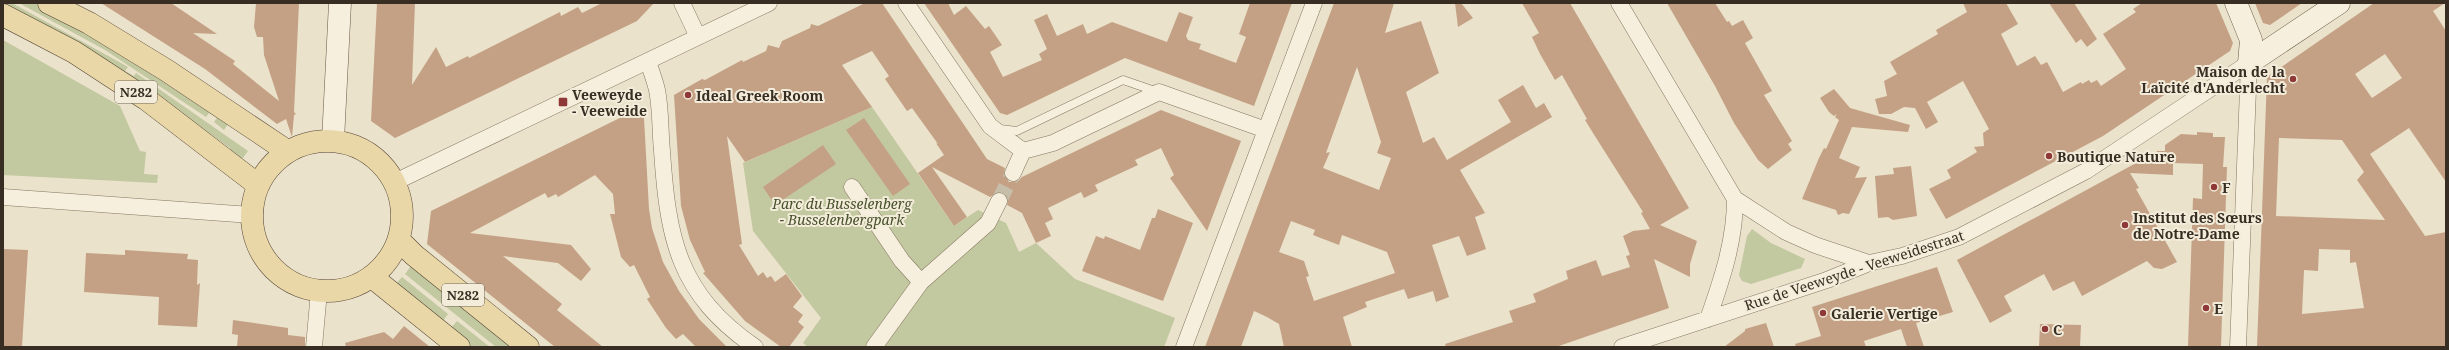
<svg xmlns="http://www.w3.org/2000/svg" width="2449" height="350" font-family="'Noto Serif',serif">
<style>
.green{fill:#c2c89f}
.building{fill:#c4a185;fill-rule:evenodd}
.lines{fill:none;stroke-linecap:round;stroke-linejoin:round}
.street-tunnel{stroke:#c6bea9;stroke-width:16;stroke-dasharray:16 8;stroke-linecap:butt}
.lane-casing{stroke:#867661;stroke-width:9}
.street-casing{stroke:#867661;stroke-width:17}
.secondary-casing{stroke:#685744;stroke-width:23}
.primary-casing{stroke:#544434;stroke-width:23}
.lane{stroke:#f6efdd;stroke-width:8}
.street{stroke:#f6efdd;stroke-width:16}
.secondary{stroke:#f6efdd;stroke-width:22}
.primary{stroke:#e9d7a8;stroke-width:22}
.poi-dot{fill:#8e3937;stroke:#f3ecda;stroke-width:1.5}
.labels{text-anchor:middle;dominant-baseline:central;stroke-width:4;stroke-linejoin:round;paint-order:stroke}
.shield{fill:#f3ecda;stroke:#706659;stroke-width:1}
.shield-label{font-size:13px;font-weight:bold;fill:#382d22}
.poi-label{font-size:14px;font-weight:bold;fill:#382d22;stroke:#f3ecda;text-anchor:start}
.park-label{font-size:14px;font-style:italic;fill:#47522b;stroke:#f3ecda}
.street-label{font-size:14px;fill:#382d22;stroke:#f3ecda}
</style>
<rect width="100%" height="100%" fill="#eae2cb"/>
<!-- green -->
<path class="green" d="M3,3H12L121,63L128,67L125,71L134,76L136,73L248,151L240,162L228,151L230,148L143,85L3,6Z
M19,3H36L93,34L229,123L224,130L214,122L217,118L209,113L206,117L105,50Z
M3,40L120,106L140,151L146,152L144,174L158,175L157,183L3,175Z
M872,107L954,226L978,210L1006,223L1019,252L1036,243L1075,279L1175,318L1164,347H808L803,343L821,318L753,231L743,163Z
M1752,229L1771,243L1805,259L1801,268L1751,284L1742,281L1739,275L1747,236Z
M411,266L512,347H496L405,274Z
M402,277L448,314L443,321L451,328L457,321L490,347H471L395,285Z"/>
<!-- building -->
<path class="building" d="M101,3H171L217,34L193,33L235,61L233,64L279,101L264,55L263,37H257L254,27L256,3H299L294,112L296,114L294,115L292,137L286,119L277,124L205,69Z
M377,3H415L412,85L436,47L446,67L468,56L469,58L560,12L561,16L578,7L582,13L602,3H654L637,21L395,138L371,121Z
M865,3H882L987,159L1005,168L1004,174L1009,182L1018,181L1022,177L1161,110L1241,141L1207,231L1170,178L1174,175L1161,148L1135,160L1138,165L1095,185L1098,191L1084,198L1081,192L1048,208L1053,219L1045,223L1051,236L1036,243L1022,213L1007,205L1008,200L1004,193L998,192L990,197L932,167L967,217L954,226L918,173L944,155L936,143L938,144L912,108L907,111L885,79L889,76L872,51L842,65L872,107L745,162L727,136L742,244L739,245L758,276L763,272L767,278L771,276L775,282L786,274L802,296L793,307L803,315L798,322L804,327L789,347H781L745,321L703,273L705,272L690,240L681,206L674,95L702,79L705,80L742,60L743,62L766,51L768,45L779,48L782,41L810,28L811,24L818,26Z
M924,3H948L954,15L966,6L985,29L989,26L1002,45L990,52L1003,77L1042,60L1039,54L1047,49L1034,20L1047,14L1057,36L1083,24L1087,34L1112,22L1167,42L1179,12L1193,17L1186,36L1188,40L1201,44L1199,49L1236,63L1246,37L1239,34L1250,3H1292L1254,106L1125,58L1007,115L1000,113Z
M1334,3H1394L1385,33L1421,21L1439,73L1406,92L1423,143L1434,137L1447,160L1511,122L1498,100L1523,85L1536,108L1544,103L1552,117L1460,170L1485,213L1475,217L1486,249L1467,256L1459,236L1432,245L1449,297L1436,302L1433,291L1408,299L1404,289L1365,302L1367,307L1343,317L1352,347H1284L1279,324L1267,317L1254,311L1241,347H1205ZM1357,67L1381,142L1377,153L1391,158L1379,190L1323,168L1330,152L1326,153ZM1291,221L1315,230L1313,235L1339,245L1342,235L1387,252L1395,273L1314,301L1306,277L1309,276L1304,261L1279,252Z
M1455,3H1461L1473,18L1458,27Z
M1522,3H1570L1689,208L1660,225L1697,241L1690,264V277L1654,259L1669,308L1556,347H1446L1445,344L1513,322L1509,311L1536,302L1533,294L1568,279L1566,271L1596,260L1602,276L1630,267L1626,256L1630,255L1623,236L1633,231L1650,229L1641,213L1643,212L1593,133L1585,120L1587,119L1562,75L1555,80L1540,54L1532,37L1539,33Z
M1667,3H1715L1727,22L1729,21L1732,26L1743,20L1753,38L1745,43L1772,91L1764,95L1792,141L1788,144L1792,150L1768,169L1758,160L1734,123L1715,86Z
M1963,3H2006L2018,24L2001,34L2017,66L2035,56L2041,65L2047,62L2063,92L2081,82L2082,84L2089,80L2091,83L2097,80L2101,86L2126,69L2103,34L2136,12L2133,9L2142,3H2216L2233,43L2230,51L2103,136L1946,219L1929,189L1951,178L1947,170L1977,152L1974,147L1984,146L1983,133L1989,129L1963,81L1927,102L1938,122L1926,129L1915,108L1904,107L1891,114H1879L1875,99L1887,96L1884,81L1897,74L1890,62L1938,34L1936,30L1967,12Z
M2049,3H2074L2097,39L2087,47L2081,39L2076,43Z
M2255,3H2302L2270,25L2263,23Z
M2374,3H2445L2433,11L2446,31V182L2409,128L2370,154L2425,236L2446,232V347H2257L2267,77ZM2385,54L2402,78L2372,98L2355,74ZM2279,138L2342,140L2364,172L2357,180L2385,220L2276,216ZM2319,249L2350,250V263L2356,262L2364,308L2302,314L2304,270L2318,271Z
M1834,89L1850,108L1910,125L1908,132L1852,127L1839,158L1860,167L1855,178L1867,177L1849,214L1843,213L1838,215L1836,210L1802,199L1819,158L1824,148L1826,149L1839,120L1835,117L1837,114L1834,116L1829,112L1820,98Z
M634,111L644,118L649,209L652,228L663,262L679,291L699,319L727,347H696L683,334L676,339L666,328L647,299L650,297L634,265L630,267L621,257L610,214H615L613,194L595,175L558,197L556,194L548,198L545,193L470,233L571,245L591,269L581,281L558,263L503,256L562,304L557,310L603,347H555L427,244L431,211Z
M864,118L910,184L893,196L846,130Z
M2197,132L2213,133V137H2225L2223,167H2227L2221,347H2188L2193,198L2202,199L2203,164L2173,163V175L2130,173L2139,188L2136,189L2177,262L2162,269L2154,268L2147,261L2082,296L2074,281L2053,291L2044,274L2004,296L2012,311L1990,323L1957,260L2149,156L2156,157L2157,151H2165V145L2181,134L2197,135Z
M823,145L836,164L775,205L763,187Z
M1911,166L1917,216L1893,220L1888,217L1878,218L1875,176L1894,174L1893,168Z
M1158,209L1193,223L1163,301L1082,271L1096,236L1104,239L1105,236L1140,250L1152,218H1155Z
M3,249L28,250L22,347H3Z
M125,250L188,254L187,259L198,260L197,285L200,283L197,327L158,325L159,297L84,292L86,253L125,255Z
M1937,267L1953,312L1916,323L1924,347H1907L1901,329L1864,341L1866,347H1796L1795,344L1821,336L1812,307Z
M233,320L288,328V335L305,337V347H237L238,335L232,334Z
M1766,323L1774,347H1724L1745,331V329Z
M2040,324L2081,325L2080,347H2039Z
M404,326L430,347H346L345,343L384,332L393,339Z"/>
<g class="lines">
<!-- street-tunnel -->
<path class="street-tunnel" d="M999,201L1013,173"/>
<defs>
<path id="lane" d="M1000,129L1017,131L1123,80L1158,92"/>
<path id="street" d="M682,3L698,37
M906,3L990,126L1023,151L1053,143L1159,92L1266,130
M1619,3L1735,199L1786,232L1815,245L1869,263
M648,61C651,71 655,81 657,90C661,110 660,131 662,151C668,239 678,294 755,347
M1013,173L1023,151
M395,182L769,3
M852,187L902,261L921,282
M3,197L251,215
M1708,319C1722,279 1735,241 1735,199
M314,347L319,291
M874,347L921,282L988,223L999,201
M1184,347L1314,3
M1622,347L1827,280L1869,263L1902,256L1959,237L2086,171L2249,63
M2238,347L2249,63"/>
<path id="secondary" d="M2236,3L2251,40L2249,63
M2249,63L2339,3
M333,140L340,3"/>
<path id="primary" d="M49,3L89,23L166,70L287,151
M3,15L74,52L146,99L258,185
M252 216a75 75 0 1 1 150 0a75 75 0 1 1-150 0Z
M399,240L414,255L528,347
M372,277L459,347"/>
</defs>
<!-- lane casing -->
<use href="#lane" class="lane-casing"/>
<!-- street casing -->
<use href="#street" class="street-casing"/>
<!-- secondary casing -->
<use href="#secondary" class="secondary-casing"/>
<!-- primary casing -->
<use href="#primary" class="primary-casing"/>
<!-- lane -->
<use href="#lane" class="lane"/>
<!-- street -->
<use href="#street" class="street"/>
<!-- secondary -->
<use href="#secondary" class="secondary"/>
<!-- primary -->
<use href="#primary" class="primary"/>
</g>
<!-- markers -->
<g class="poi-dot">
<circle cx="2293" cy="79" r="4"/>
<circle cx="688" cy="95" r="4"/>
<rect x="558" y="97" width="10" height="10" rx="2"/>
<circle cx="2049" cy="156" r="4"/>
<circle cx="2214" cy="187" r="4"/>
<circle cx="2125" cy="225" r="4"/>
<circle cx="2206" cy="308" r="4"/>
<circle cx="1823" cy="313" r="4"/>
<circle cx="2045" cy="329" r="4"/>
</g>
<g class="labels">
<!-- shield labels -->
<g class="shield">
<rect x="115" y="81" width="42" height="22" rx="3"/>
<rect x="442" y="284" width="42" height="22" rx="3"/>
</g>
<g class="shield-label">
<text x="136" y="92">N282</text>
<text x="463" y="295">N282</text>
</g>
<!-- poi labels -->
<g class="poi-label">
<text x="2285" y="71" text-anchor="end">Maison de la<tspan x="2285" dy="16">Laïcité d'Anderlecht</tspan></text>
<text x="572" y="94">Veeweyde<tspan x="572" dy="16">- Veeweide</tspan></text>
<text x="696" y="95">Ideal Greek Room</text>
<text x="2057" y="156">Boutique Nature</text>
<text x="2222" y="187">F</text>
<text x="2133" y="217">Institut des Sœurs<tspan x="2133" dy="16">de Notre-Dame</tspan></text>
<text x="2214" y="308">E</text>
<text x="1831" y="313">Galerie Vertige</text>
<text x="2053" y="329">C</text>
</g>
<!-- park labels -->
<g class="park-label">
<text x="842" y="203">Parc du Busselenberg<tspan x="842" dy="16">- Busselenbergpark</tspan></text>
</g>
<!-- street labels -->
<g class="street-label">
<text transform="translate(1854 270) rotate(-18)">Rue de Veeweyde - Veeweidestraat</text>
</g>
</g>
<!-- border -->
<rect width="2449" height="350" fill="none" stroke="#382d22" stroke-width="8"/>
</svg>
